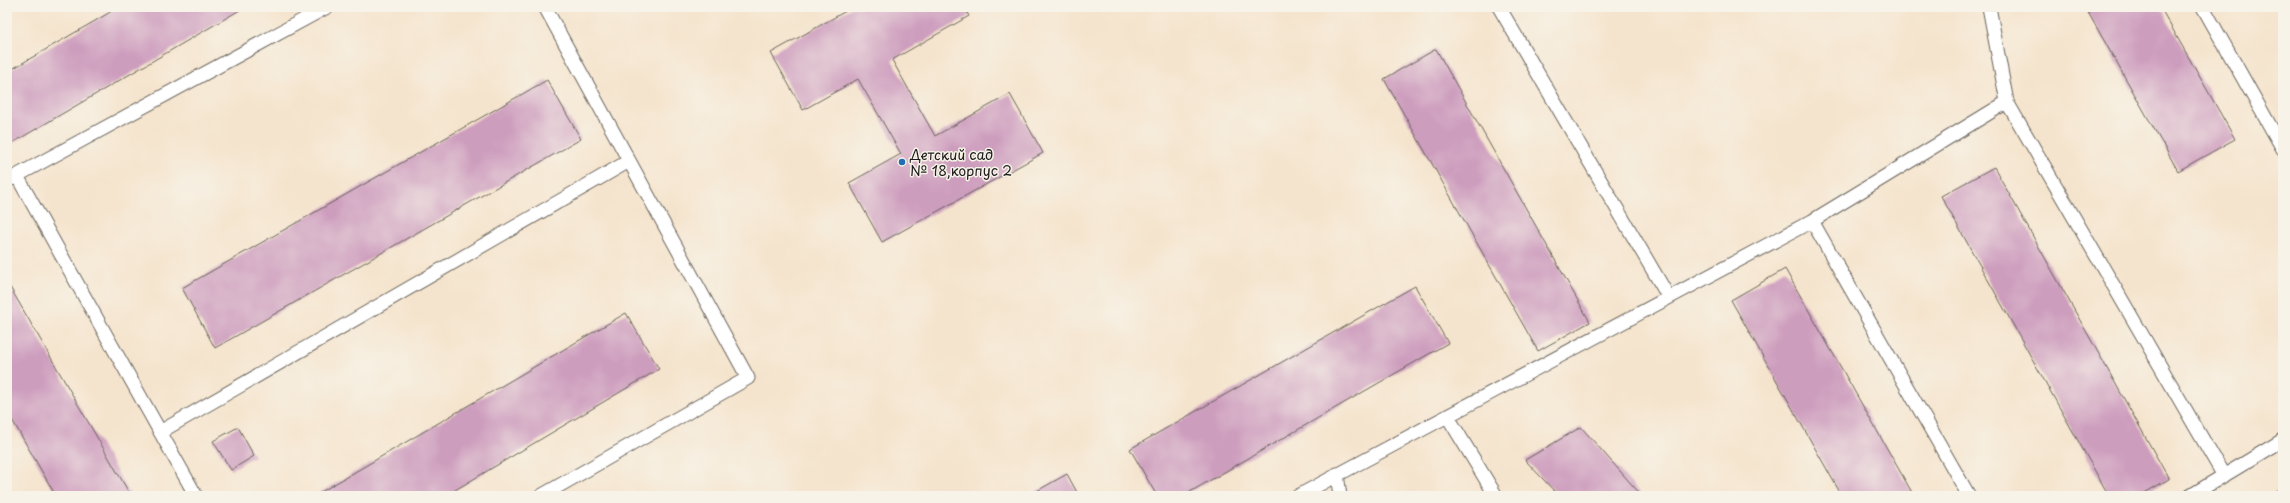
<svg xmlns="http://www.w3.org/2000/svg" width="2290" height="503" font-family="'Playpen Sans',sans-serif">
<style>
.building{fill:#cd9dbe}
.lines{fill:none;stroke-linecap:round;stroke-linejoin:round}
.service-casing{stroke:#68625a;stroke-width:15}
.service{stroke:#fff;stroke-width:13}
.poi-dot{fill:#1f6fb2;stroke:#f7f3e8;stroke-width:1.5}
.labels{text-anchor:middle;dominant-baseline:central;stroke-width:3;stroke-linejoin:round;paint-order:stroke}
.poi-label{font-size:14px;fill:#1c1c1c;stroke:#f7f3e8;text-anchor:start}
</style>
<rect width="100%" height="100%" fill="#f7f3e8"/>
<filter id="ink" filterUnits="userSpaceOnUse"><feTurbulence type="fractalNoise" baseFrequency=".025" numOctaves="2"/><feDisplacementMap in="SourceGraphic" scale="8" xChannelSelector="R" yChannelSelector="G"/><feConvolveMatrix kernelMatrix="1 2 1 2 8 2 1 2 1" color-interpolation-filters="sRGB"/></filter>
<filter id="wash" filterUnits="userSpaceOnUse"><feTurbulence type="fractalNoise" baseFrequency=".012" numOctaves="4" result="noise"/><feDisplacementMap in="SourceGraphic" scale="16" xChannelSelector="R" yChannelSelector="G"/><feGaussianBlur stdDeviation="0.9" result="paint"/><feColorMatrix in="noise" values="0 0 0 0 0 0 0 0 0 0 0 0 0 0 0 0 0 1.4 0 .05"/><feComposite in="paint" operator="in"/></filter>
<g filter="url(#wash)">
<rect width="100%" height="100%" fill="#f5e4cd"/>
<g id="blocks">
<!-- building -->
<path class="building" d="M119,7H245L7,146V72Z
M853,7H964L969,16L892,60L935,136L1010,94L1043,153L882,242L849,183L901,154L858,79L803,110L771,53Z
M2085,7H2160L2235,139L2178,171Z
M1436,49L1590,322L1538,351L1384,79Z
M547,80L581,139L215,348L182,288Z
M1994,167L2169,479L2139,496H2109L1941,196Z
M1785,269L1914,496H1842L1731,300Z
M7,282L131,496H56L7,411Z
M1415,286L1448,343L1183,496H1157L1130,449Z
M626,313L659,369L445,496H314Z
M238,427L254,456L231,470L213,441Z
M1581,427L1642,496H1559L1525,460Z
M1067,474L1079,496H1028Z
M2283,488V496H2269Z"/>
</g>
</g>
<g filter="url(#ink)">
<use href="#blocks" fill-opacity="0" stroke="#68625a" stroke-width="1"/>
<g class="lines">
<defs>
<path id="service" d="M1499,7L1668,296
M2203,7L2283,149
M2007,102L2224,476
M17,176L196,496
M7,181L327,7
M1812,221L1969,496
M1448,417L1496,496
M160,432L629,161
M1337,474L1340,496
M541,496L748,378L545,7
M1298,496L1812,221L2007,102L1989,7
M2190,496L2283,440"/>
</defs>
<!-- service casing -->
<use href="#service" class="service-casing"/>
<!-- service -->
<use href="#service" class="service"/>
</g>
</g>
<!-- markers -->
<circle class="poi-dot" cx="902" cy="162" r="4"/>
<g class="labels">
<!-- poi labels -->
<g class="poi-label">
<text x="910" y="154">Детский сад<tspan x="910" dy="16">№ 18,корпус 2</tspan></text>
</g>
</g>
<!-- margin -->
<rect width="2290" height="503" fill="none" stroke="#f7f3e8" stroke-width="24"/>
</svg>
